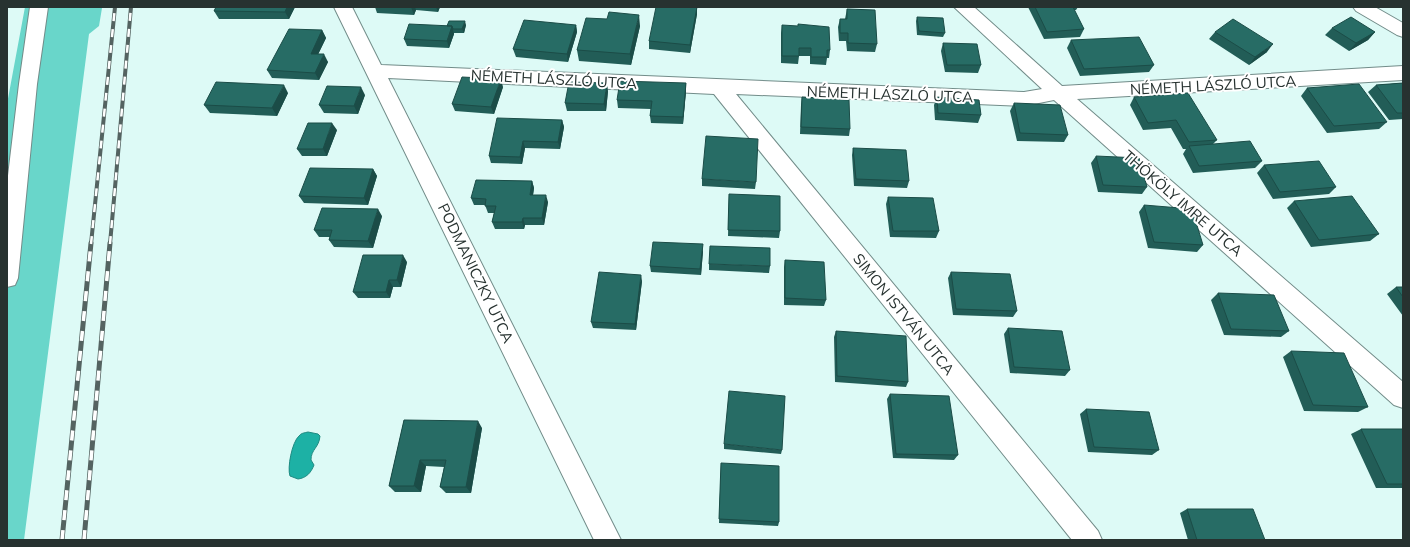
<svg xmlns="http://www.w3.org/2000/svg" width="1410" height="547" font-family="Mulish,sans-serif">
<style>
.green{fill:#69d6ca}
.water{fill:#1db1a5;stroke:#208b82}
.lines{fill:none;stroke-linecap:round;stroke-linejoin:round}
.minor-casing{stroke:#728c89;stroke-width:2}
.minor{fill:#fff;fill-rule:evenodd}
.rail-far1-casing{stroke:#546361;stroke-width:4}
.rail-casing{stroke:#546361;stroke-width:5}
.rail-far1{stroke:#fff;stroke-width:2.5;stroke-dasharray:8;stroke-linecap:butt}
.rail{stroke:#fff;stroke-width:3.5;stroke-dasharray:10;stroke-linecap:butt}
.wall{fill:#225d57}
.shaded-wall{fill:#1b4c47}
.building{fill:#276c65;stroke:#1b4c47}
.labels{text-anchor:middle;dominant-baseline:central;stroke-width:4;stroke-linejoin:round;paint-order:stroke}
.street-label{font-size:15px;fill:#273230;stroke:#fff}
</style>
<rect width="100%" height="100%" fill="#ddfaf6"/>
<!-- green -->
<path class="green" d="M25,7L102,8L99,26L89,34L24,540H7V104Z"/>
<!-- water -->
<path class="water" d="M308,432L318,434L320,436C319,448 311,449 311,460L314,465C311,473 306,478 298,479L290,476C287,468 292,442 299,436C301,433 304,433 308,432Z"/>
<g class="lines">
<defs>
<path id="minor" d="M30,7H48L37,84L18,278L15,285L7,287V184L19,84Z
M334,7H352L381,65L1024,92L1042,89L954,7H974L1062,86L1403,66V80L1077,99L1403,382V408L1394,405L1054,100L1024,106L736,94L1098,531L1102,540H1072L714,94L388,78L621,540H594Z
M1353,7H1375L1403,23V37L1397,35L1356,11Z"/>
</defs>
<!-- minor casing -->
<use href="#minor" class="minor-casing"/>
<!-- minor -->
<use href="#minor" class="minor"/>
<defs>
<path id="rail-far1" d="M91,244L115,7
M110,244L131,7"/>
<path id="rail" d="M62,540L91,243
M84,540L110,243"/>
</defs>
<!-- rail-far1 casing -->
<use href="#rail-far1" class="rail-far1-casing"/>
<!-- rail casing -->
<use href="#rail" class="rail-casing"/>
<!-- rail-far1 -->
<use href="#rail-far1" class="rail-far1"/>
<!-- rail -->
<use href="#rail" class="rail"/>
</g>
<!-- wall -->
<path class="wall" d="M216,7H295L289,19H219L214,11Z
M375,7H440L438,12L416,10L414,15L377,13Z
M697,7V14L690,53L649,49V41Z
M1028,7H1078L1076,10H1074L1084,29L1080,37L1044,39Z
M847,9L877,44L875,52L847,51L846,41H839L838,27L840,19H845Z
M917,17L945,33L943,37L917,35L916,21Z
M607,19L640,26L631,65L579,61L577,50Z
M466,25L464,33H454V34L449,48L407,46L404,39L447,26Z
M576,25L577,32L568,62L516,57L513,49Z
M782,25L830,50L829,58H827L826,65L810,64V56H799L798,64L781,63V33Z
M1332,28L1375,32L1368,40L1349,51L1325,35Z
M322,30L326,38L318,54L328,62L319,80L272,78L267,70Z
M1215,32L1267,52L1249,65L1209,39Z
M1071,40L1154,65L1149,72L1080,76L1067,48Z
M943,43L981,65L978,73L945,72L941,51Z
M686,83V91L683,124L651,123L650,116L651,109L618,108L617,100Z
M1403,83V119L1389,120L1368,92L1376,85Z
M503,87L494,114L455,111L452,104Z
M1307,88L1387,122L1379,129L1327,133L1301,96Z
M608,91L606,111H567L565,103Z
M288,93L277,116L210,113L204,105Z
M365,95L358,114L324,113L319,105Z
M802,97L850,129L849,136L800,134L801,105Z
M937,97L981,115L978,123L935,120L934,105Z
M1134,97L1217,140L1213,144L1262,161L1255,168L1193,173L1183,154L1186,149H1183L1171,128L1143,130L1130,105Z
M1014,103L1068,135L1064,142L1017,141L1010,111Z
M562,120L564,127L560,149L525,148L522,164L491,163L489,156Z
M337,130L327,156H302L297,149Z
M853,148L909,181L907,188L854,186L852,155Z
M1096,156L1147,187L1142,194L1098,192L1091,163Z
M1264,165L1336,187L1329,194L1273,199L1257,173Z
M373,169L377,176L368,205L304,203L299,196Z
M702,179L756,182L755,189L702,186Z
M532,181L534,188L533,195L548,202L544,225H525L524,229H495L492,222L494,213H488L485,205H474L471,198Z
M729,194L780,231L779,238L728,236Z
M888,197L939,231L936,238L890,237L886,204Z
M1294,201L1379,234L1370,241L1311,247L1287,208Z
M1144,205L1203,245L1197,252L1148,248L1139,212Z
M382,216L373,248L334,247L329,240L330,237H319L314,230Z
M703,251L701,275L651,272L650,266Z
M785,260L826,300L824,306L784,305V267Z
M407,262L401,287H393L390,298H358L353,292Z
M709,264L770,266L769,273L709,270Z
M951,272L1017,311L1013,317L953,315L948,278Z
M642,281L636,330L593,328L591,322Z
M1396,287H1403V316L1387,294Z
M1218,293L1289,331L1281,337L1224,335L1211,300Z
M1008,328L1070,370L1065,376L1010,373L1004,334Z
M836,331L908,382L906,387L835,382L834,337Z
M1291,351L1368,407L1358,412L1304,411L1283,357Z
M890,394L958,455L954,460L893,458L887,399Z
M1086,409L1159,450L1152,455L1088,452L1080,414Z
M404,420L482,428L471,493H446L440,487L444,467L426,466L421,492H395L389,486Z
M1361,429H1403V488H1376L1351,434Z
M724,444L782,450L781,454L724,449Z
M721,463L779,522L778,526L719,523Z
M1187,509L1265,540H1188L1180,513Z"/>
<!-- shaded-wall -->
<path class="shaded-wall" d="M287,7H295L289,19L285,12Z
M411,7H415L416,10L414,15Z
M436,7H440L438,12Z
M697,7V14L690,53V45Z
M639,15L640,26L631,65L630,54Z
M465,21L466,25L464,33L462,29Z
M576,25L577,32L568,62L567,54Z
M452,26L454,34L449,48L447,41Z
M322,30L326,38L315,61L311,54Z
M1375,32L1368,40L1349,51L1356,43Z
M1273,44L1267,52L1249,65L1255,57Z
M324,54L328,62L319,80L315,73Z
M501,79L503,87L494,114L491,107Z
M607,83L608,91L606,111L604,104Z
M686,83V91L683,124V117Z
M284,85L288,93L277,116L272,108Z
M361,87L365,95L358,114L354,106Z
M562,120L564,127L560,149L558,142Z
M332,123L337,130L327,156L323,149Z
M523,141L525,148L522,164L520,157Z
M373,169L377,176L368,205L364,198Z
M532,181L534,188L532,202L530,195Z
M546,195L548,202L544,225L542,218Z
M378,209L382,216L373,248L368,241Z
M523,218L525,225L524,229L522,222Z
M703,244V251L701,275L700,269Z
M403,255L407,262L401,287L397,280Z
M641,275L642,281L636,330L635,324Z
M389,280L393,287L390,298L386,292Z
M478,421L482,428L471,493L466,487Z
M420,460L426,466L421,492L414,486Z"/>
<!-- building -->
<path class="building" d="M216,7H287L285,12L214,11Z
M656,7H697L690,45L649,41Z
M1035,7H1073L1084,29L1047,32Z
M847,9L875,10L877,44L848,43V33H840V19H847Z
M609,12L639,15L630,54L577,50L586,18L607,19Z
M917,17L943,18L945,33L919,31Z
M1351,17L1375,32L1356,43L1332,28Z
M1233,19L1273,44L1255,57L1215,32Z
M524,20L576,25L567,54L513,49Z
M449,21H465L462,29H453L452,26H447Z
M409,24L452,26L447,41L404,39Z
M798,24L829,27L830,50H827V57H811V48H799V56H782V25L798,26Z
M289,29L322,30L311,54H324L315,73L267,70Z
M1139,37L1154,65L1084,69L1071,40Z
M943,43L977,44L981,65H947Z
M462,77L501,79L491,107L452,104Z
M620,81L686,83L683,117L650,116L652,101L617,100Z
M216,82L284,85L272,108L204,105Z
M569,82L607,83L604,104L565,103Z
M1403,83V113H1397L1376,85Z
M1359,84L1387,122L1334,126L1307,88Z
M327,86L361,87L354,106L319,105Z
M1188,93L1217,140L1189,142L1176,120L1148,123L1134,97Z
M802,97L849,100L850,129L801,127Z
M937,97L979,100L981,115L938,113Z
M1014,103L1060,105L1068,135L1020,133Z
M497,118L562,120L558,142L523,141L520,157L489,156Z
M308,123H332L323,149H297Z
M706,136L758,139L756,182L702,179Z
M1250,141L1262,161L1199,166L1189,146Z
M853,148L906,150L909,181L856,179Z
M1096,156L1139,158L1147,187L1103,185Z
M1319,161L1336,187L1280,192L1264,165Z
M310,168L373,169L364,198L299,196Z
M476,180L532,181L530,195H546L542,218H523L522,222H492L496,206H485L486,199L471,198Z
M729,194L780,196V231L728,230Z
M1352,196L1379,234L1319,240L1294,201Z
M888,197L933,198L939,231H893Z
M1144,205L1192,209L1203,245L1154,242Z
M322,208L378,209L368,241L329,240L332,230H314Z
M653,242L703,244L700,269L650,266Z
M710,246L770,248V266L709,264Z
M363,255H403L397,280H389L386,292H353Z
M785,260L824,262L826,300L785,298Z
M599,272L641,275L635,324L591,322Z
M951,272L1010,274L1017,311L956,309Z
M1396,287H1403V297Z
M1218,293L1274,295L1289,331L1231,329Z
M1008,328L1062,331L1070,370L1014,367Z
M836,331L906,336L908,382L837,376Z
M1291,351L1344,353L1368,407L1313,405Z
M729,391L785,396L782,450L724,444Z
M890,394L949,396L958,455L896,454Z
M1086,409L1149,412L1159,450L1094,447Z
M404,420L478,421L466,487H440L446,460H420L414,486H389Z
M1361,429H1403V484H1387Z
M721,463L779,466V522L719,519Z
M1187,509H1253L1265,540H1197Z"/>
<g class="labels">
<!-- street labels -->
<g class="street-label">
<text transform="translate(554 79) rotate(3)">NÉMETH LÁSZLÓ UTCA</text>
<text transform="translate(1213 85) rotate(-3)">NÉMETH LÁSZLÓ UTCA</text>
<text transform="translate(890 94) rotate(2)">NÉMETH LÁSZLÓ UTCA</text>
<text transform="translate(1183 203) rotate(41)">THÖKÖLY IMRE UTCA</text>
<text transform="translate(476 273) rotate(64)">PODMANICZKY UTCA</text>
<text transform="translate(904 314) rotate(51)">SIMON ISTVÁN UTCA</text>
</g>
</g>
<!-- border -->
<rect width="1410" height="547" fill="none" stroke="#273230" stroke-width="16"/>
</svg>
